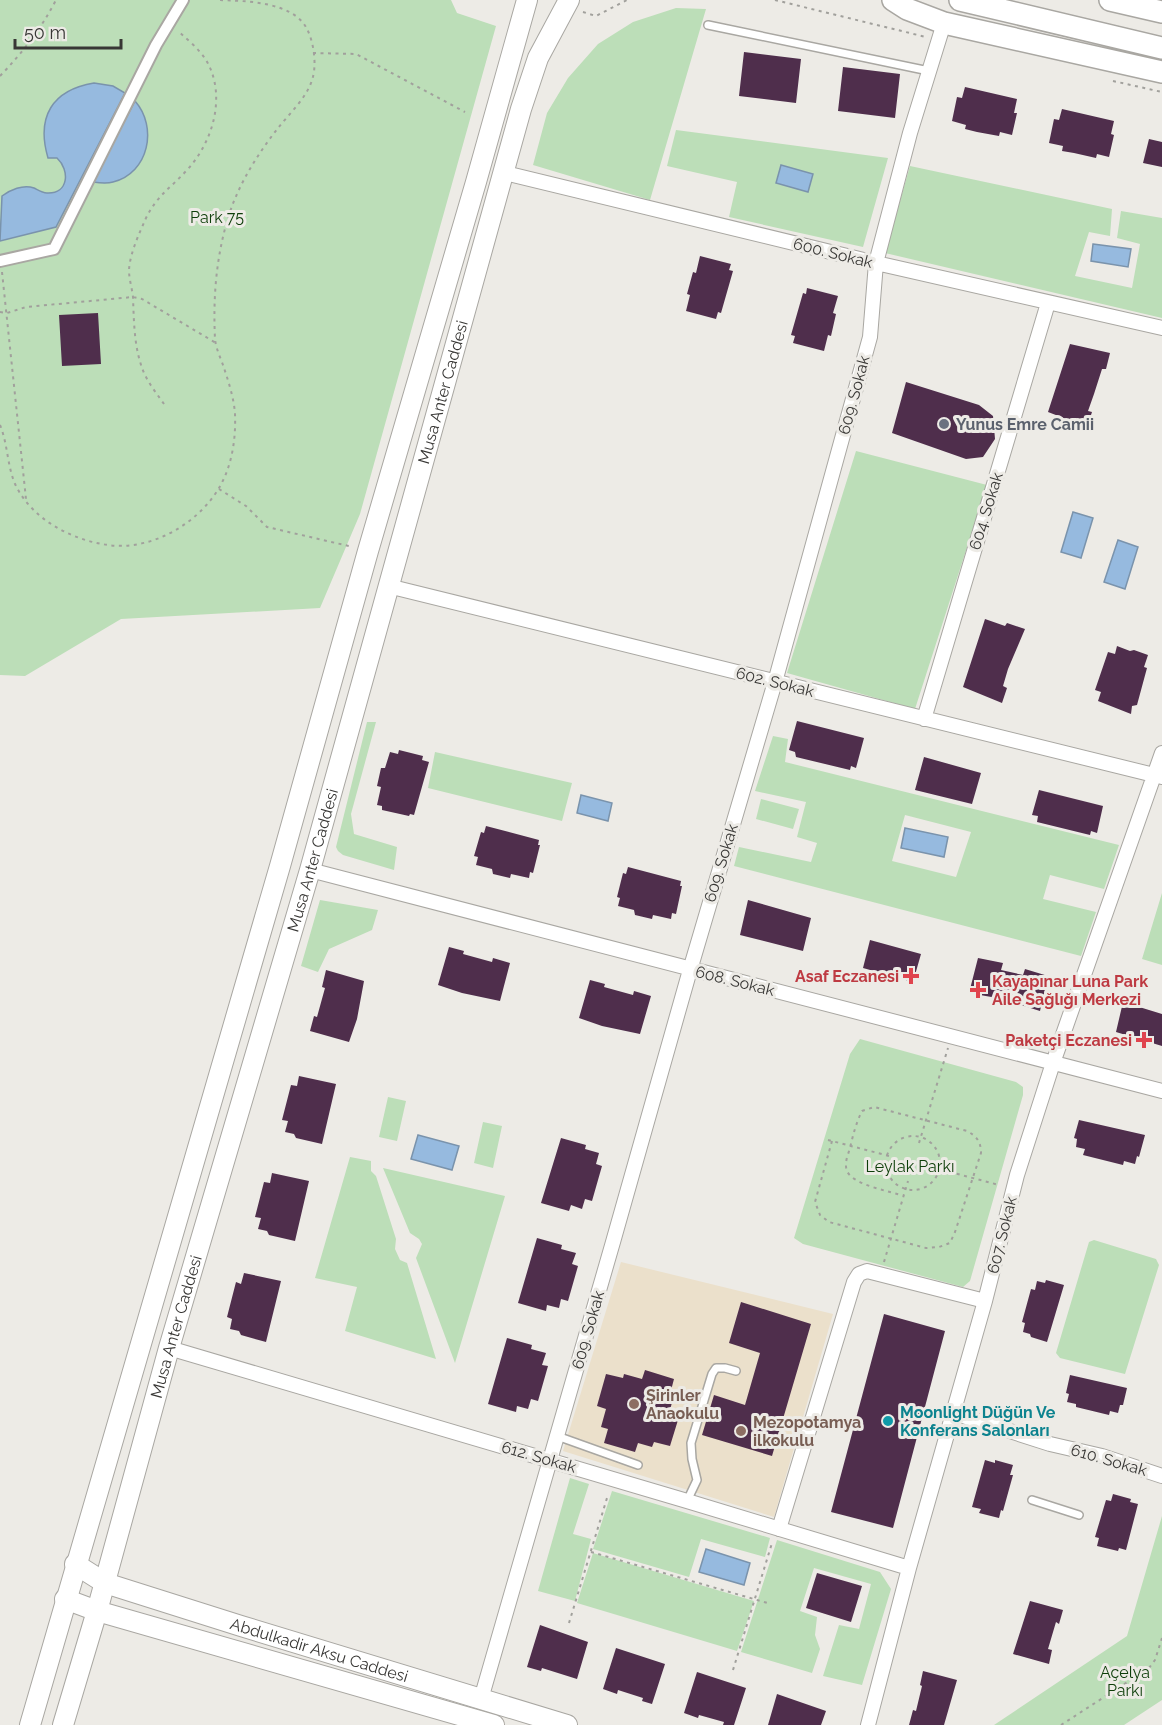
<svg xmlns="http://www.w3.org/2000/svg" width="1162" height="1725" font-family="Raleway,sans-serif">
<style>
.education{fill:#ebe0cb}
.green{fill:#bcdeb8;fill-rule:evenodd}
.water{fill:#96badf;stroke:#7a93ac;stroke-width:1.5}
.building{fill:#4f2e4c}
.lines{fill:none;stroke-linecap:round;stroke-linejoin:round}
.service-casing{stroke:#a9a7a2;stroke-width:10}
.pedestrian-casing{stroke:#a9a7a2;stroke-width:14}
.minor-casing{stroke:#a9a7a2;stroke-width:16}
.secondary-casing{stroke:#a9a7a2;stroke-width:22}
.primary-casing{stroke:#a9a7a2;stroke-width:24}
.path{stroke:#a1a09c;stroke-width:2;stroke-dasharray:3 4.5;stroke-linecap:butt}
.service{stroke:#fff;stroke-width:7}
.pedestrian{stroke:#fff;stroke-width:10}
.minor{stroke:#fff;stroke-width:14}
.secondary{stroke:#fff;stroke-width:20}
.primary{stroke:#fff;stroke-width:21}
.worship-dot{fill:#6b7280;stroke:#edebe6;stroke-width:2}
.health-dot{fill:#e0444e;stroke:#edebe6;stroke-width:2}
.education-dot{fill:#8d6e63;stroke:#edebe6;stroke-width:2}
.culture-dot{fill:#0f9aa8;stroke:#edebe6;stroke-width:2}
.labels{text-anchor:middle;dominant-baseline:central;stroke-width:6;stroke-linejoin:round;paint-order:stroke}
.park-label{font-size:16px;fill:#0d3e09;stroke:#edebe6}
.street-label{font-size:16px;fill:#383735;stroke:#edebe6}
.worship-label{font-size:16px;font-weight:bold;fill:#5b616d;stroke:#edebe6;text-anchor:start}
.health-label{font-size:16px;font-weight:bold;fill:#be3a42;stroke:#edebe6;text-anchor:end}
.education-label{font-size:16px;font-weight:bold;fill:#785e54;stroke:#edebe6;text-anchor:start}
.culture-label{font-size:16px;font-weight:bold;fill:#0d838f;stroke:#edebe6;text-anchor:start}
</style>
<rect width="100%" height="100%" fill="#edebe6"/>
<!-- education -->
<path class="education" d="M621,1262L833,1314L774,1517L563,1451Z"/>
<!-- green -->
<path class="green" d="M0,0H451L457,13L496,26L360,514L320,608L121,619L25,676L0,675Z
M676,8L706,9L650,200L533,165L547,113L568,78L598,44L633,22Z
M676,130L888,158L863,247L729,217L737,182L667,166Z
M910,166L1112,209L1110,236L1089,232L1075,276L1132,288L1140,244L1117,238L1121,211L1162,218V318L885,253Z
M856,451L987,485L915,709L787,673Z
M367,722H376L351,814L354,834L397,847L394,870L343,855L338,851L336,847Z
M773,736L788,739L785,762L1119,845L1104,889L1050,875L1043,899L1096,912L1081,956L734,866L739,847L811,862L817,843L797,837L806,802L755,791ZM905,815L971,832L956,877L892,861Z
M435,752L572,783L562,821L428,788Z
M761,799L799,809L793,829L756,819Z
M1162,893V965L1142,959Z
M320,900L378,910L372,930L329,949L318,972L301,966Z
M860,1039L1016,1082L1023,1087V1095L970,1281L963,1287L803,1244L794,1238L850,1054Z
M388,1097L406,1101L397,1141L379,1137Z
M483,1122L502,1126L493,1168L474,1163Z
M350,1157L371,1161V1171L376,1176L396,1239L395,1249L400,1260L407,1263L436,1359L345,1331L357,1287L315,1278Z
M383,1168L505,1196L455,1363L416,1258L422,1244L419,1239L410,1233Z
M1094,1240L1156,1259L1159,1265L1125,1374L1060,1358L1056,1353L1089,1242Z
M570,1478L589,1484L573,1534L591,1539L575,1601L538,1591Z
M612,1491L770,1538L765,1557L701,1539L689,1577L593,1549Z
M1162,1516V1700L1124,1725H994L1127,1636Z
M777,1540L880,1572L891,1589L862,1685L823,1676L839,1625L859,1629L871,1584L814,1568L800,1611L817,1617L815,1635L820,1649L812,1673L741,1652Z
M593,1553L754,1601L737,1651L577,1603Z"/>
<!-- water -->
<path class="water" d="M94,83L113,86L125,93L56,227L0,241L2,196C10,190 23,184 34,188C38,190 42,193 47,193C69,194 70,170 57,158H48C36,117 52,90 94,83Z
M135,101C158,127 149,173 113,182C107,184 99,183 93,182Z
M781,165L813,174L808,192L776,183Z
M1093,244L1131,249L1128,267L1091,261Z
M1073,512L1093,518L1081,558L1061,552Z
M1118,540L1138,547L1125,589L1104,582Z
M581,795L612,803L608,821L577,813Z
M905,828L948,837L944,857L901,848Z
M418,1135L459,1146L452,1170L411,1159Z
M706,1549L750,1563L744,1585L699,1572Z"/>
<!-- building -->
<path class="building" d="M744,52L801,59L796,103L739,96Z
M843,67L900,74L895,118L838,111Z
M965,87L1017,99L1014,113H1017L1012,135L1000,132L999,136L977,132L965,129L966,125L952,121L957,97L962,98Z
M1062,109L1114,121L1111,134L1114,135L1109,157L1097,154L1096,158L1074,153L1062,151L1063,146L1049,143L1054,119L1059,120Z
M1149,139L1162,142V167L1143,163Z
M700,256L731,264L729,270L733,271L721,313L718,312L716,319L686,311L690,295L687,294L693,272L696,273Z
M807,288L838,296L833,313L836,314L831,336L828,335L824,351L793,343L795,336L791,335L803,293L806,294Z
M98,313L101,364L62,366L59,315Z
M1070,344L1110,353L1106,369H1102L1094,394L1088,411L1092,412L1087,427L1048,412Z
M906,382L979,405L993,416L995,439L983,457L966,459L892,433Z
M985,619L1005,626L1007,623L1025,629L1008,669L1003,686L1007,688L1002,703L963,687Z
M1117,646L1130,651L1134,650L1148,655L1144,667L1147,668L1137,705L1132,706L1131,714L1098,701L1101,692L1095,690L1108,652L1115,654Z
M797,721L864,738L856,768L851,766L850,770L796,757L795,752L789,750Z
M399,750L423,756L422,760L429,762L414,815L410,814L409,816L382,810V806L377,805L381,787L377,786L381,768H385L390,752L398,754Z
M924,757L981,773L972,804L915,790Z
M1039,790L1103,806L1097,833L1091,831L1090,835L1037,822L1038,816L1032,815Z
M486,826L539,840L538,845H540L533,873L530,872L529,878L511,874L510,878L493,874L492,869L476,865L478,857L474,856L481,832L484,833Z
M628,867L681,881L680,886H682L676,914L672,913L671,919L653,915L652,919L635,915L634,910L618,906L620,898L617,897L623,873L626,874Z
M748,900L811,918L803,951L740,935Z
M870,940L921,954L913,982L863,968Z
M449,947L464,951L463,954L492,962L493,958L510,963L500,1001L462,993L438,985Z
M978,958L1003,963L1001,970L1023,975L1025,969L1048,976L1040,1011L1021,1005L1003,1003L997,998L969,993Z
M326,970L364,981L357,1019L349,1042L310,1031L314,1016L317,1017L325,988L322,987Z
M590,980L605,984L604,987L633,995L634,991L651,996L640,1034L602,1026L579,1018Z
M1123,1002L1162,1014V1046L1116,1032Z
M299,1076L336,1084L322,1144L296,1138L294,1134L285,1132L288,1121L282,1120L291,1085L297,1086Z
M1079,1120L1145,1135L1139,1157L1137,1156L1135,1164L1124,1161L1123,1165L1083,1155L1085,1149L1076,1147L1077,1139L1074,1138Z
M561,1138L586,1145L585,1149L599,1153L596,1164L602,1166L592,1201L585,1199L582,1209L571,1205L569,1211L541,1203Z
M272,1173L309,1181L295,1241L269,1235L267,1231L258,1229L261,1218L255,1217L264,1182L270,1183Z
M537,1238L562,1245L561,1249L576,1253L572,1264L578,1266L568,1301L561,1299L559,1308L547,1305L546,1311L518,1303Z
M244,1273L281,1281L266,1342L241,1335L239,1331L230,1329L232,1319L227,1317L236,1282L241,1284Z
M1046,1280L1064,1285L1047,1342L1031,1337L1030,1334L1023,1332L1025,1323L1022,1322L1031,1289L1035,1290L1037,1281L1045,1283Z
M741,1302L811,1324L772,1456L702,1435L714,1395L745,1405L760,1353L729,1343Z
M884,1314L945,1331L893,1528L831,1512Z
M507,1338L532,1345L531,1349L546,1353L542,1365L548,1366L538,1401L531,1399L528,1409L517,1406L516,1412L488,1404Z
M645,1370L674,1379L669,1398L673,1399L668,1417L678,1420L670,1446L654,1442L652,1447L638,1443L635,1452L604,1443L608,1429L601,1427L606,1409L597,1406L606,1374L623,1378L624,1374L642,1379Z
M1070,1375L1127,1388L1123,1405H1120L1118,1413L1110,1411L1109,1415L1076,1407V1404L1067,1402L1069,1394L1066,1393Z
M985,1460L995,1463V1460L1013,1465L1010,1475H1013L1003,1511L1001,1510L999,1518L979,1513L981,1509L972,1507Z
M1113,1494L1131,1499L1130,1502L1138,1504L1126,1550L1119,1548L1118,1551L1097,1546L1099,1538L1095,1537L1106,1500L1111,1501Z
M817,1573L862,1586L851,1622L806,1608Z
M1030,1601L1063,1610L1059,1624L1056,1622L1048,1649L1052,1650L1049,1664L1013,1654Z
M540,1625L588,1642L577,1679L542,1668L541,1671L527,1667Z
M616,1648L665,1664L652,1704L642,1701L643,1698L618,1690L617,1694L603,1689Z
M923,1671L957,1680L944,1725H909L913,1710L916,1711L922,1686L920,1685Z
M697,1672L746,1688L734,1725H723L724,1722L699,1715L698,1718L684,1713Z
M777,1694L826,1711L821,1725H768Z"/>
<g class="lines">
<defs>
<path id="service" d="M708,25L929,71
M557,1436L638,1465
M1032,1500L1079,1515
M687,1501L697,1480L692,1459L691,1443L712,1374L716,1368H725L736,1371"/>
<path id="pedestrian" d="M0,261L54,249L156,45L183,0"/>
<path id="minor" d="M505,173L876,263L1162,328
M388,586L1162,777
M924,719L1048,303
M310,870L1162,1091
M169,1348L687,1501L909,1568
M954,1413L1050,1444L1102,1456L1162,1476
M779,1529L854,1282L859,1274L867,1271L985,1301
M481,1699L613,1242L690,970L775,682L870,337L876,263L910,133L944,23
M868,1725L909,1568L985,1301L1017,1175L1053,1063L1162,753"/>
<g id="secondary">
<path id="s1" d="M75,1564L105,1583L241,1626L567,1725"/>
<path d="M65,1599L97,1611L494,1725"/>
<path d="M30,1725L280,866L368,551L476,182L527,0"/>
<path id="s2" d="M63,1725L97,1611L169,1348L310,870L521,109L538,58L569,0"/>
</g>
<path id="primary" d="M893,0L907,9L944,23L1162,72
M960,0L1162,48
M1110,0L1162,12"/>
</defs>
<!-- service casing -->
<use href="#service" class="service-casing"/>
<!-- pedestrian casing -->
<use href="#pedestrian" class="pedestrian-casing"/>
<!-- minor casing -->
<use href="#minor" class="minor-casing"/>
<!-- secondary casing -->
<use href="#secondary" class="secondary-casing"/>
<!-- primary casing -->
<use href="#primary" class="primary-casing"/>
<!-- path -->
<path class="path" d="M775,0L926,37
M583,12L596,16L627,0
M313,53L356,54L465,112
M0,76C23,52 41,29 56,0
M1113,81L1162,92
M2,272L26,499
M0,312L7,313L26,307L133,297L142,299L216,343
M164,404C157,394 149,384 144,373C134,349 134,323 133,297C132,288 129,279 129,270C130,253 139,234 146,218C158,194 171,188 187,170C213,142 227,95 206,60C199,49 187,39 178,31
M0,425C8,444 7,467 16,486C33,520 72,540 108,545C150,551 197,525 219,488C232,466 236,439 235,414C234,398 228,380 223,365C220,357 216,348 215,339C213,298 216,258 228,218C238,185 257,155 278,128C290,113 307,97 312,80C317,66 314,44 308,31C295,1 245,1 218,0
M219,489L246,506L267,527L353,547
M886 1163a27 27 0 1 1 54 0a27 27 0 1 1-54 0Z
M828,1140L893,1157
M832,1141L815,1202L820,1215L829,1222L926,1248L939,1247L950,1243L955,1232L981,1153C981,1141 976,1136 967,1131L874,1107L862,1111C856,1123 853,1135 850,1148C848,1155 844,1163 847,1171C853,1185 889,1191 904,1196
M919,1143L948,1048
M935,1168L999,1185
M884,1262L908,1181
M591,1552L771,1604
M569,1623L607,1498
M733,1670L772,1543
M1061,1725L1149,1668L1155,1660L1162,1638"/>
<!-- service -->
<use href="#service" class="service"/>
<!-- pedestrian -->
<use href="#pedestrian" class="pedestrian"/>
<!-- minor -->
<use href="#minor" class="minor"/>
<!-- secondary -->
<use href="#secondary" class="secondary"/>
<!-- primary -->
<use href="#primary" class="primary"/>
</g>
<!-- markers -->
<circle class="worship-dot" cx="944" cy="424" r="6"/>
<g class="health-dot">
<path d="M908 967h6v6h6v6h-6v6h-6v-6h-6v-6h6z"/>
<path d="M975 981h6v6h6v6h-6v6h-6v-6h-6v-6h6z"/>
<path d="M1141 1031h6v6h6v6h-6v6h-6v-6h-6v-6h6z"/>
</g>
<g class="education-dot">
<circle cx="634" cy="1404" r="6"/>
<circle cx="741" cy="1431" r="6"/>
</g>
<circle class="culture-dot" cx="888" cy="1421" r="6"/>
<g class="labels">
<!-- park labels -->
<g class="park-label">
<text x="217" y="217">Park 75</text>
<text x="910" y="1166">Leylak Parkı</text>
<text x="1125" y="1672">Açelya<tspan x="1125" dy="18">Parkı</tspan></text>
</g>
<!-- street labels -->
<g class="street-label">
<text transform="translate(833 253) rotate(14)">600. Sokak</text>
<text stroke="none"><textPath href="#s2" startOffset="1386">Musa Anter Caddesi</textPath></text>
<text transform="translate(854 395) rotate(-75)">609. Sokak</text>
<text transform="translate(986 511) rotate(-73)">604. Sokak</text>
<text transform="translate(775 682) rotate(14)">602. Sokak</text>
<text stroke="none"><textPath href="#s2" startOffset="900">Musa Anter Caddesi</textPath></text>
<text transform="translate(721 863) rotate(-73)">609. Sokak</text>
<text transform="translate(735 981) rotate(14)">608. Sokak</text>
<text transform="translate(1002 1235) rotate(-76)">607. Sokak</text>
<text stroke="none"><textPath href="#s2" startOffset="414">Musa Anter Caddesi</textPath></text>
<text transform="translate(588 1330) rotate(-74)">609. Sokak</text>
<text transform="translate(539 1457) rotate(16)">612. Sokak</text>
<text transform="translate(1109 1460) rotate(16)">610. Sokak</text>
<text stroke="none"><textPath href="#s1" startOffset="260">Abdulkadir Aksu Caddesi</textPath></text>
</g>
<!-- worship labels -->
<g class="worship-label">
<text x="956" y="424">Yunus Emre Camii</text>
</g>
<!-- health labels -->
<g class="health-label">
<text x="899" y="976">Asaf Eczanesi</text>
<text x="992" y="981" text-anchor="start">Kayapınar Luna Park<tspan x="992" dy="18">Aile Sağlığı Merkezi</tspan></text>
<text x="1132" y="1040">Paketçi Eczanesi</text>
</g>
<!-- education labels -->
<g class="education-label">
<text x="646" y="1395">Şirinler<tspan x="646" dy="18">Anaokulu</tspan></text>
<text x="753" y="1422">Mezopotamya<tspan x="753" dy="18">ilkokulu</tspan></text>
</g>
<!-- culture labels -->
<g class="culture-label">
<text x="900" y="1412">Moonlight Düğün Ve<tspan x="900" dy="18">Konferans Salonları</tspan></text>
</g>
</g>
<!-- scale -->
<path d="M15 39v9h106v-9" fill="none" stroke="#383735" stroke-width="3"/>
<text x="24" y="39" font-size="18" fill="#383735" stroke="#edebe6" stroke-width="4.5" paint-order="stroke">50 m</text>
</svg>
